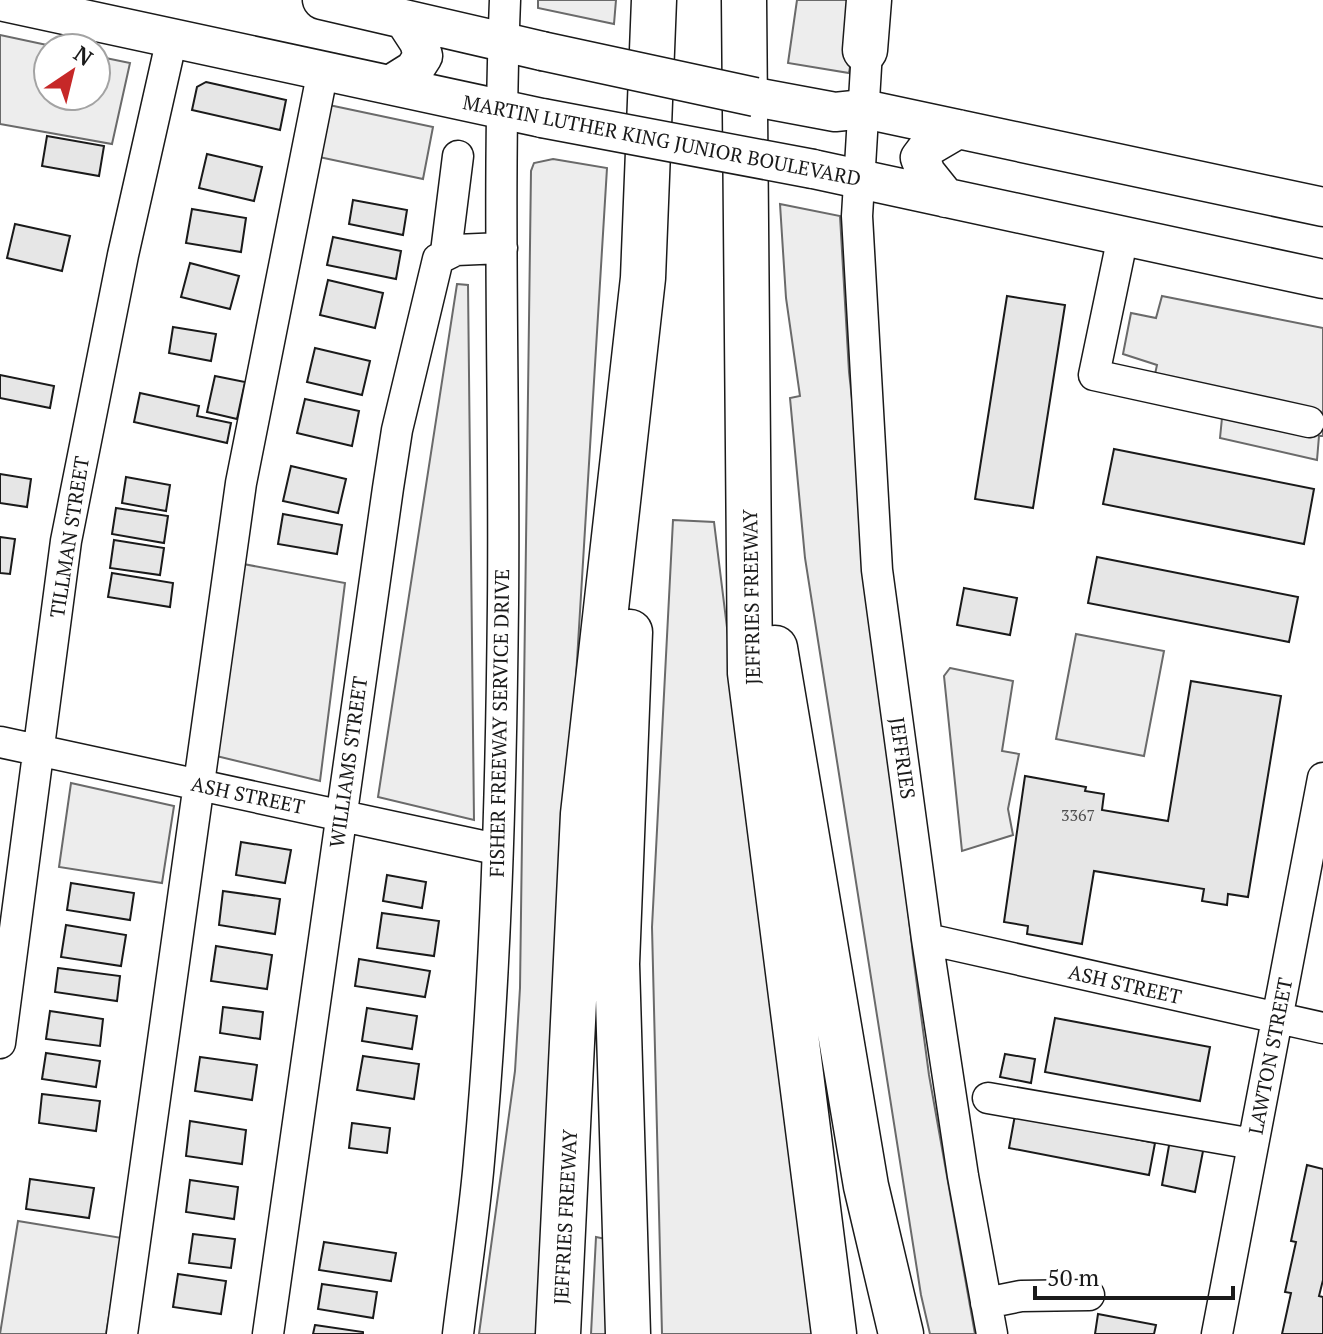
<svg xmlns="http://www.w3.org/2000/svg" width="1323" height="1334" font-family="'PT Serif',serif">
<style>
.built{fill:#ededed;stroke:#6a6a6a;stroke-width:2}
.building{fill:#e6e6e6;stroke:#1a1a1a;stroke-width:2}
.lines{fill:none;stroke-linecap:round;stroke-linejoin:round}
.minor-casing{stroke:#1a1a1a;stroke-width:33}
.major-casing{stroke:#1a1a1a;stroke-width:41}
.highway-casing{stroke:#1a1a1a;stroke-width:47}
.minor{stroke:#fff;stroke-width:30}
.major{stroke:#fff;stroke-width:38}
.highway{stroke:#fff;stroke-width:44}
.major-bridge-casing{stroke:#1a1a1a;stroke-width:41;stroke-linecap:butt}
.major-bridge{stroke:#fff;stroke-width:38}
.labels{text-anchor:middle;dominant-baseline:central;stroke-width:6;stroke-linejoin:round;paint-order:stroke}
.number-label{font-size:16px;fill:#4d4d4d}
.street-label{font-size:20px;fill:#1a1a1a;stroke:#fff}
</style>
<rect width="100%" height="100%" fill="#fff"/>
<!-- built -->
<path class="built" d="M538,0H616L614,24L538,8Z
M797,0H861L849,73L788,63Z
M0,35L61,48H48V96H96V56L130,63L112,144L0,124Z
M329,105L433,127L423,179L319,157Z
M553,159L607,168L536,1334H479L515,1071L520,988L531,171L534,163Z
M780,204L840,216L849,372L913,955L929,1075L975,1334H930L921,1295L805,558L790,398L800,396L786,298Z
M457,284L468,285L474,820L378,797Z
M1162,296L1323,328V436H1319L1317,460L1220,438L1222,418L1152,388L1157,365L1123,354L1131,313L1156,318Z
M673,520L714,522L814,1334H662L652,927Z
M238,563L345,583L320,781L208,754Z
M1076,634L1164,651L1144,756L1056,739Z
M950,668L1013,681L1002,751L1019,754L1008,809L1013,835L962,851L944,676Z
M71,783L174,806L162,883L59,867Z
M18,1221L122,1238L106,1334H0Z
M596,1237L606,1239L608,1334H591Z"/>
<!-- building -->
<path class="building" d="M206,82L286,100L280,130L192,110L197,87Z
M47,136L104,146L99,176L42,166Z
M207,154L262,167L254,201L199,188Z
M353,200L407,210L403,235L349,224Z
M192,209L246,218L241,252L186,243Z
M15,224L70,236L62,271L7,258Z
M333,237L401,251L396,279L327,265Z
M190,263L239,276L230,309L181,297Z
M328,280L383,293L375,328L320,315Z
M1007,296L1065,305L1033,508L975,499Z
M173,327L216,334L211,361L169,353Z
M315,348L370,361L362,395L307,382Z
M0,375L54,386L50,408L0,398Z
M215,376L245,382L237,419L207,412Z
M140,393L199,406L197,416L231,423L227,443L134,422Z
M305,399L359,411L352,446L297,433Z
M1114,449L1314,489L1304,544L1103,504Z
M291,466L346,479L338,513L283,501Z
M0,474L31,479L27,507L0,503Z
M126,477L170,485L166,511L122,503Z
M116,508L168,516L164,543L112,534Z
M283,514L342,525L337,554L278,544Z
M0,537L15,539L10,574L0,573Z
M114,540L164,548L160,575L110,568Z
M1097,557L1298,597L1289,642L1088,603Z
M112,573L173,583L170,607L108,597Z
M964,588L1017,598L1010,635L957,625Z
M1191,681L1281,696L1248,897L1228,894L1227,905L1202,901L1204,889L1094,871L1082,944L1027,934L1028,926L1004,922L1025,776L1086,787L1085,791L1104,794L1102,810L1168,821Z
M241,842L291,850L285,883L236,875Z
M387,875L426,882L422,908L383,901Z
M71,883L134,893L130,920L67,910Z
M223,891L280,899L275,934L219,925Z
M382,913L439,921L434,956L377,948Z
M66,925L126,935L121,966L61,957Z
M216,946L272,955L267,989L211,981Z
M359,959L430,971L425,997L355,986Z
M58,968L120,976L117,1001L55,992Z
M223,1007L263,1012L260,1039L220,1033Z
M367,1008L417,1016L412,1049L362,1041Z
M50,1011L103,1019L100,1046L46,1039Z
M1055,1018L1210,1047L1200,1101L1045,1072Z
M46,1053L100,1061L96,1087L42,1079Z
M1005,1054L1035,1059L1031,1083L1000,1077Z
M363,1056L419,1064L414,1099L357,1090Z
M200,1057L257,1065L252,1100L195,1091Z
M42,1094L100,1101L96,1131L39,1123Z
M1015,1115L1155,1143L1149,1175L1009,1148Z
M190,1121L246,1130L242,1164L186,1156Z
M352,1123L390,1128L387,1153L349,1148Z
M1170,1140L1204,1146L1195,1192L1162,1185Z
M1307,1165L1323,1169V1280L1319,1296L1323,1297V1334H1282L1291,1293L1285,1292L1296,1242L1291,1241Z
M30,1179L94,1188L89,1218L26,1209Z
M190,1180L238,1187L234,1219L186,1212Z
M193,1234L235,1239L231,1268L189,1263Z
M324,1242L396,1253L391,1281L319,1270Z
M178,1274L226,1281L221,1314L173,1307Z
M322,1284L377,1292L373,1318L318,1309Z
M1098,1314L1156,1325L1154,1334H1095Z
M315,1325L363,1332V1334H313Z"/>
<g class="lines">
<defs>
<path id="minor" d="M868,34L857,216L877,570L927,939L963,1176L992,1334
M1123,236L1094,375L1309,422
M446,252L458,156
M0,742L496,849
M927,939L1323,1028
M0,1043L66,541L123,255L172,38
M988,1098L1253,1144
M986,1303L1021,1296L1089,1295
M122,1334L241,483L323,70
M268,1334L388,488L397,430L438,259L456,250L502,248
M458,1334C465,1276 474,1219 479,1161C496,976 501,789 503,604C505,403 497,201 505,0
M1217,1334L1323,778"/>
<path id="major" d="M322,0L542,51
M0,1L542,118
M390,85L414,70L423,56L419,42L404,19
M755,97L835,112L864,109L1323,207
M813,169L1323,279
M946,198L926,173L920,158L929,146L958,129"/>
<path id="highway" d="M744,0L750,673L834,1334
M865,50L869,0
M775,648L866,1186L901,1334
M558,1334L583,814L643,278L654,0
M628,1334L617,964L630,632"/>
</defs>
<!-- minor casing -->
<use href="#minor" class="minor-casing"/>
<!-- major casing -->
<use href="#major" class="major-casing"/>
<!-- highway casing -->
<use href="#highway" class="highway-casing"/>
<!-- minor -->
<use href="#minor" class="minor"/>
<!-- major -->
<use href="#major" class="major"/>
<!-- highway -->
<use href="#highway" class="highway"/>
<defs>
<path id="major-bridge" d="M542,51L755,97
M542,118L813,169"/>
</defs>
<!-- major-bridge casing -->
<use href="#major-bridge" class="major-bridge-casing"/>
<!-- major-bridge -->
<use href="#major-bridge" class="major-bridge"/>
</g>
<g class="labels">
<!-- number labels -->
<g class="number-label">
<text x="1078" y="815">3367</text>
</g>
<!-- street labels -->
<g class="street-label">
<text transform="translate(662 140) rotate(11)">MARTIN LUTHER KING JUNIOR BOULEVARD</text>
<text transform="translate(69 537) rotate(-81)">TILLMAN STREET</text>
<text transform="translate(751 597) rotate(-91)">JEFFRIES FREEWAY</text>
<text transform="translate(499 723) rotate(-89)">FISHER FREEWAY SERVICE DRIVE</text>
<text transform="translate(903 758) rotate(82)">JEFFRIES</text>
<text transform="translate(348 762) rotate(-82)">WILLIAMS STREET</text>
<text transform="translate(248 795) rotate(12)">ASH STREET</text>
<text transform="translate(1125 984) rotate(13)">ASH STREET</text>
<text transform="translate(1270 1056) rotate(-79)">LAWTON STREET</text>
<text transform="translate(565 1217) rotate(-87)">JEFFRIES FREEWAY</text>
</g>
</g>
<!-- north arrow -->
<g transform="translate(72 72) rotate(35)"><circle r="38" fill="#ffffff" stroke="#a3a3a3" stroke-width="2"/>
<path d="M0-6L14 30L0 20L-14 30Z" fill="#c62828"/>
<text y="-12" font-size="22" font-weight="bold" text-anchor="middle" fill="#1a1a1a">N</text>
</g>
<!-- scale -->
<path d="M1035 1286v12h198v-12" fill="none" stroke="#1a1a1a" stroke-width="4"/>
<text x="1047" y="1286" font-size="24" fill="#1a1a1a" stroke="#ffffff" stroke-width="6" paint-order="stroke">50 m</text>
</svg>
